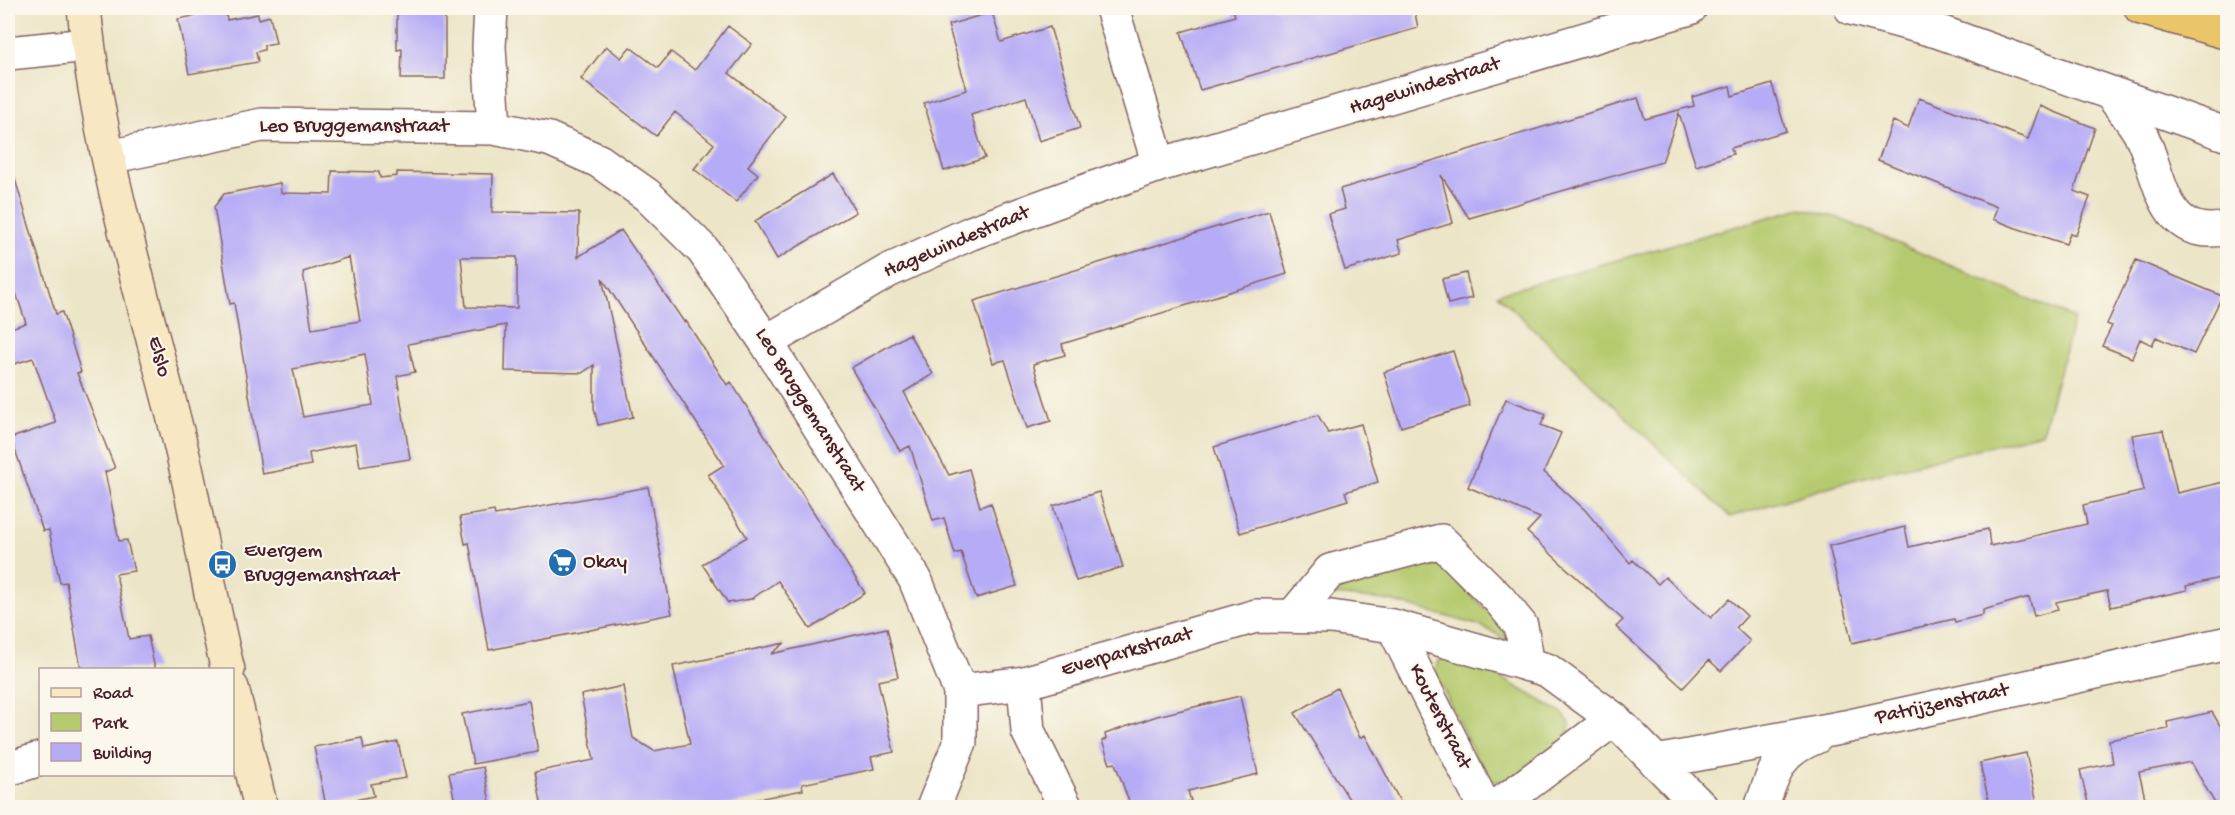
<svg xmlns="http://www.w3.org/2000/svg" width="2235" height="815" font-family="'Gochi Hand',sans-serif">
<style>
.green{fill:#b5ca6e;stroke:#80744c;stroke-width:1.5}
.building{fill:#b6abf6;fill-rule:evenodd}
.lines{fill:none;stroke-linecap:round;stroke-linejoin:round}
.street-casing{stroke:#836462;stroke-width:36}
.secondary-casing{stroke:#836462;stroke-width:36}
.highway-casing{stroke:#836462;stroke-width:36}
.street{stroke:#fff;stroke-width:33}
.secondary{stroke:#f7e8c3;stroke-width:33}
.highway{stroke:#ebc669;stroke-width:33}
.labels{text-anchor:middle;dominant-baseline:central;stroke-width:4.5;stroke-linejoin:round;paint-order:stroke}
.street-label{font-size:21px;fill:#4a1f2b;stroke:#fbf7ec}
.poi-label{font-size:21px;fill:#4a1f2b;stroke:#fbf7ec;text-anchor:start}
</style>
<rect width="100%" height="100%" fill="#fbf7ec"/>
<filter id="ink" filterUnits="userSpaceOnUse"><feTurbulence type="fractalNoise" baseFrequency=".0167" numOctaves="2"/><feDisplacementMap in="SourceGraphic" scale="12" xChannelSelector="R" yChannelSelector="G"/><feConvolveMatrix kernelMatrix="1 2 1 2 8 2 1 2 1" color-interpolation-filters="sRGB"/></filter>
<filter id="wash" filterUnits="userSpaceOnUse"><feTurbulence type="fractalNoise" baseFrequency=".008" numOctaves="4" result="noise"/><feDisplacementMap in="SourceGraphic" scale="24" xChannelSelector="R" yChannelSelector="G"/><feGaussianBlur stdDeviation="1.35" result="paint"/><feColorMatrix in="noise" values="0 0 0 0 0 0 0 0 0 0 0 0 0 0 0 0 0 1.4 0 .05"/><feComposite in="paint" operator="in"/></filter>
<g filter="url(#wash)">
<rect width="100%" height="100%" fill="#ece5c7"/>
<!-- green -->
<path class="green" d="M1801,208L1838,218L2074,318L2042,433L1841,483L1730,517L1497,294Z
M1430,555L1502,625L1508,640L1481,626L1391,601L1325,594L1333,587Z
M1452,656L1489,671L1562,713L1570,723L1568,739C1545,756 1516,791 1486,779L1435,672L1438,660Z"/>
<g id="blocks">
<!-- building -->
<path class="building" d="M1233,8H1414L1418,28L1200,90L1181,32L1235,16Z
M225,10L227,20L258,14L259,19L270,16L276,43L264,45V50L256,52L258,62L189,74L178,19Z
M402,10H445V79H401L402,49L397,50V14L402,13Z
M992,12L1001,42L1050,27L1080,128L1039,141L1026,97L971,115L985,158L944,171L924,103L967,90L948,25Z
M728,26L752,44L729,73L786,117L748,166L758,174L736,202L694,169L714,144L675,112L656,136L581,79L606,46L621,58L630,47L658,68L671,52L695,70Z
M1772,84L1786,131L1731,148L1733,154L1696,166L1679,113L1662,162L1469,218L1441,175L1453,223L1398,240L1402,253L1345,270L1328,214L1345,209L1340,189L1638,98L1645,119L1694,106L1692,97L1713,91L1730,86L1732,96Z
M1919,98L2028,139L2040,106L2095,128L2074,191L2090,197L2076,235L2070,233L2066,244L2016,228L1993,219L1997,207L1878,160L1893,121L1908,128Z
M332,171L379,172L380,178L397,176V172L493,174L492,212L579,213L578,257L621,230L684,322L686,321L727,385L731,382L865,593L810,629L778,581L751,599L728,603L702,564L747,537L708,475L724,465L602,278L633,417L598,425L594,408V365L582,373L505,371L506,325L408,344L415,372L397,376L410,459L360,467L356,443L309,453L311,465L262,474L234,303L230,304L214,207L224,194L280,183L281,193L331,194ZM349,257L360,321L312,329L303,272ZM461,257H517V308L466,307ZM365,354L373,405L303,417L293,369Z
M833,174L856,212L777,259L755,221Z
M14,176L56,314L62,312L81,372L77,373L115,468L105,472L119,541L127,540L134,571L116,574L129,639L148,636L155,669H81L66,582L60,583L49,530L43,531L11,438L56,423L33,358L8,366V329L26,323L8,269V177Z
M1269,211L1287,274L1062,344L1065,355L1033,364L1051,421L1027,428L1005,360L993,363L974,301Z
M2136,260L2222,296L2194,354L2156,337L2152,345L2140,339L2132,358L2102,346L2112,326L2107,324Z
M1466,273L1472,298L1448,304L1442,279Z
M909,334L933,374L904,392L949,475L969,469L980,507L991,503L1017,586L976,598L961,552L955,554L944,518L933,521L910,446L900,451L851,368Z
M1453,351L1470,406L1401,427L1384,372Z
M1506,399L1546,414L1541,425L1561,433L1544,472L1585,510L1630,563L1633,560L1658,584L1665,577L1711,618L1729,599L1747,616L1736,628L1750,641L1721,671L1709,660L1683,688L1616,627L1623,620L1527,532L1540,518L1468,487Z
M1318,415L1328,433L1361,424L1378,482L1345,492L1348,500L1240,533L1214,447Z
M2163,430L2177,493L2228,481V576L2186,586L2187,590L2111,607L2107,591L2056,602L2058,610L2034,616L2029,597L1983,610V615L1955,622L1954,619L1852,643L1829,546L1905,527L1909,547L1988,529L1990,546L2087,524L2083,505L2144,491L2132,435Z
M648,487L672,614L489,650L469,543L465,544L460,517L494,511L495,515Z
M1099,492L1123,567L1076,581L1053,506Z
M887,628L898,677L878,681L894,752L871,757L874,769L802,784L803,790L718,807H542L535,772L594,760L581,695L623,686L633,738L654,751L690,744L673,666L785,643L771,654Z
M1337,688L1360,738L1365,735L1403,807H1354L1295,713Z
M1240,696L1258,774L1188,791L1191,801L1171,807H1131L1115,763L1110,764L1102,741L1106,739L1105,734L1157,716Z
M529,701L538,752L473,764L462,714Z
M2212,712L2228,739V807H2217L2191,762L2139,772L2147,807H2089L2080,770L2113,763L2109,740L2168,729L2167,722Z
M362,738L364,749L398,742L406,778L371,784L374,796L326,806L314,747Z
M2026,753L2038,807H1990L1980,763Z
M483,767L491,807H456L449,773Z"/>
</g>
</g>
<g filter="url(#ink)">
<use href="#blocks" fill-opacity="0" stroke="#836462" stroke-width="1.5"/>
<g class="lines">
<defs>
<path id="street" d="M491,8L489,47L494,128
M1112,8L1159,165
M1851,8L1937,31L2228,135
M8,53L88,45
M2110,93C2121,107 2135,122 2143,139C2162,181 2163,242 2228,228
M109,157L262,125L494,128L549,139L599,161L647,195L703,250L766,342L915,579L960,691V742L933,808
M766,342L888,271L971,233L1063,199L1159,165L1690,8
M1293,616L1330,571L1441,541L1499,599L1521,626L1528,665
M1393,626L1485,808
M1024,683L1028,731L1066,808
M960,691L1024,683L1256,616L1331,617L1393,626L1547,670L1614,719L1702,808
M1656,762L1845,727L2228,643
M8,769L40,759
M1495,808L1614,719
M1761,808C1774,772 1777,752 1816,737"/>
<path id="secondary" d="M84,8C99,157 145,302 181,447C199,520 209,596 228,670
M232,688L261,808"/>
<path id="highway" d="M2141,8L2228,33"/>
</defs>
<!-- street casing -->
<use href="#street" class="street-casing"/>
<!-- secondary casing -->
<use href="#secondary" class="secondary-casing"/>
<!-- highway casing -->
<use href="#highway" class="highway-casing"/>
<!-- street -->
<use href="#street" class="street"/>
<!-- secondary -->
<use href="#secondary" class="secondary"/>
<!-- highway -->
<use href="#highway" class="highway"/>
</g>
</g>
<!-- icons -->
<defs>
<symbol id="supermarket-disc" viewBox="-11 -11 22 22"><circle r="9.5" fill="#1f6fb2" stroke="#fbf7ec"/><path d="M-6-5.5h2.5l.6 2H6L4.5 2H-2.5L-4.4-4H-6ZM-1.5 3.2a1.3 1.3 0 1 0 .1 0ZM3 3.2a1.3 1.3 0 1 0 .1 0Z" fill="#fff"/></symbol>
<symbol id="bus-disc" viewBox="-11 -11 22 22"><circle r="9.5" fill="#1f6fb2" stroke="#fbf7ec"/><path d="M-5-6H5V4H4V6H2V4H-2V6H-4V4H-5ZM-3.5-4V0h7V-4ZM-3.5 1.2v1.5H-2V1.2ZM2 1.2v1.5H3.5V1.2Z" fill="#fff"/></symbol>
</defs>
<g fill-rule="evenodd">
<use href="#supermarket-disc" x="546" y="546" width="33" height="33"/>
<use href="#bus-disc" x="206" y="548" width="33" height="33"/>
</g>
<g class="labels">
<!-- street labels -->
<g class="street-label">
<text transform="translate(1425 87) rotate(-17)">Hagewindestraat</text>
<text x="354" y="127">Leo Bruggemanstraat</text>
<text transform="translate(957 243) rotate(-23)">Hagewindestraat</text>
<text transform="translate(158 357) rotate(75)">Elslo</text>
<text transform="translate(809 411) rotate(58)">Leo Bruggemanstraat</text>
<text transform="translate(1127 653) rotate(-16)">Everparkstraat</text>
<text transform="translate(1942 705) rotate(-12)">Patrijzenstraat</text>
<text transform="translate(1439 717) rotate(63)">Kouterstraat</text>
</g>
<!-- poi labels -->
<g class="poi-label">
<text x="244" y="552">Evergem<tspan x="244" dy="24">Bruggemanstraat</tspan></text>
<text x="583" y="563">Okay</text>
</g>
</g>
<!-- margin -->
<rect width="2235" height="815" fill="none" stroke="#fbf7ec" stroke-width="30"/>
<!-- legend -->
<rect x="39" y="668" width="195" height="108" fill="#fbf7ec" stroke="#b4a19f" stroke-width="1.5"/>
<rect x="51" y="688" width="30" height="9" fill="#f7e8c3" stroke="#b4a19f" stroke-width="1.5"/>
<text x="93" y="698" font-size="18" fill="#4a1f2b">Road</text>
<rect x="51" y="713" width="30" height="18" fill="#b5ca6e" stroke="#b4a19f" stroke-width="1.5"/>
<text x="93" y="728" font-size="18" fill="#4a1f2b">Park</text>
<rect x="51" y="743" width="30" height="18" fill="#b6abf6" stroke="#b4a19f" stroke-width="1.5"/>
<text x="93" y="758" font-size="18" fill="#4a1f2b">Building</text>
</svg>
